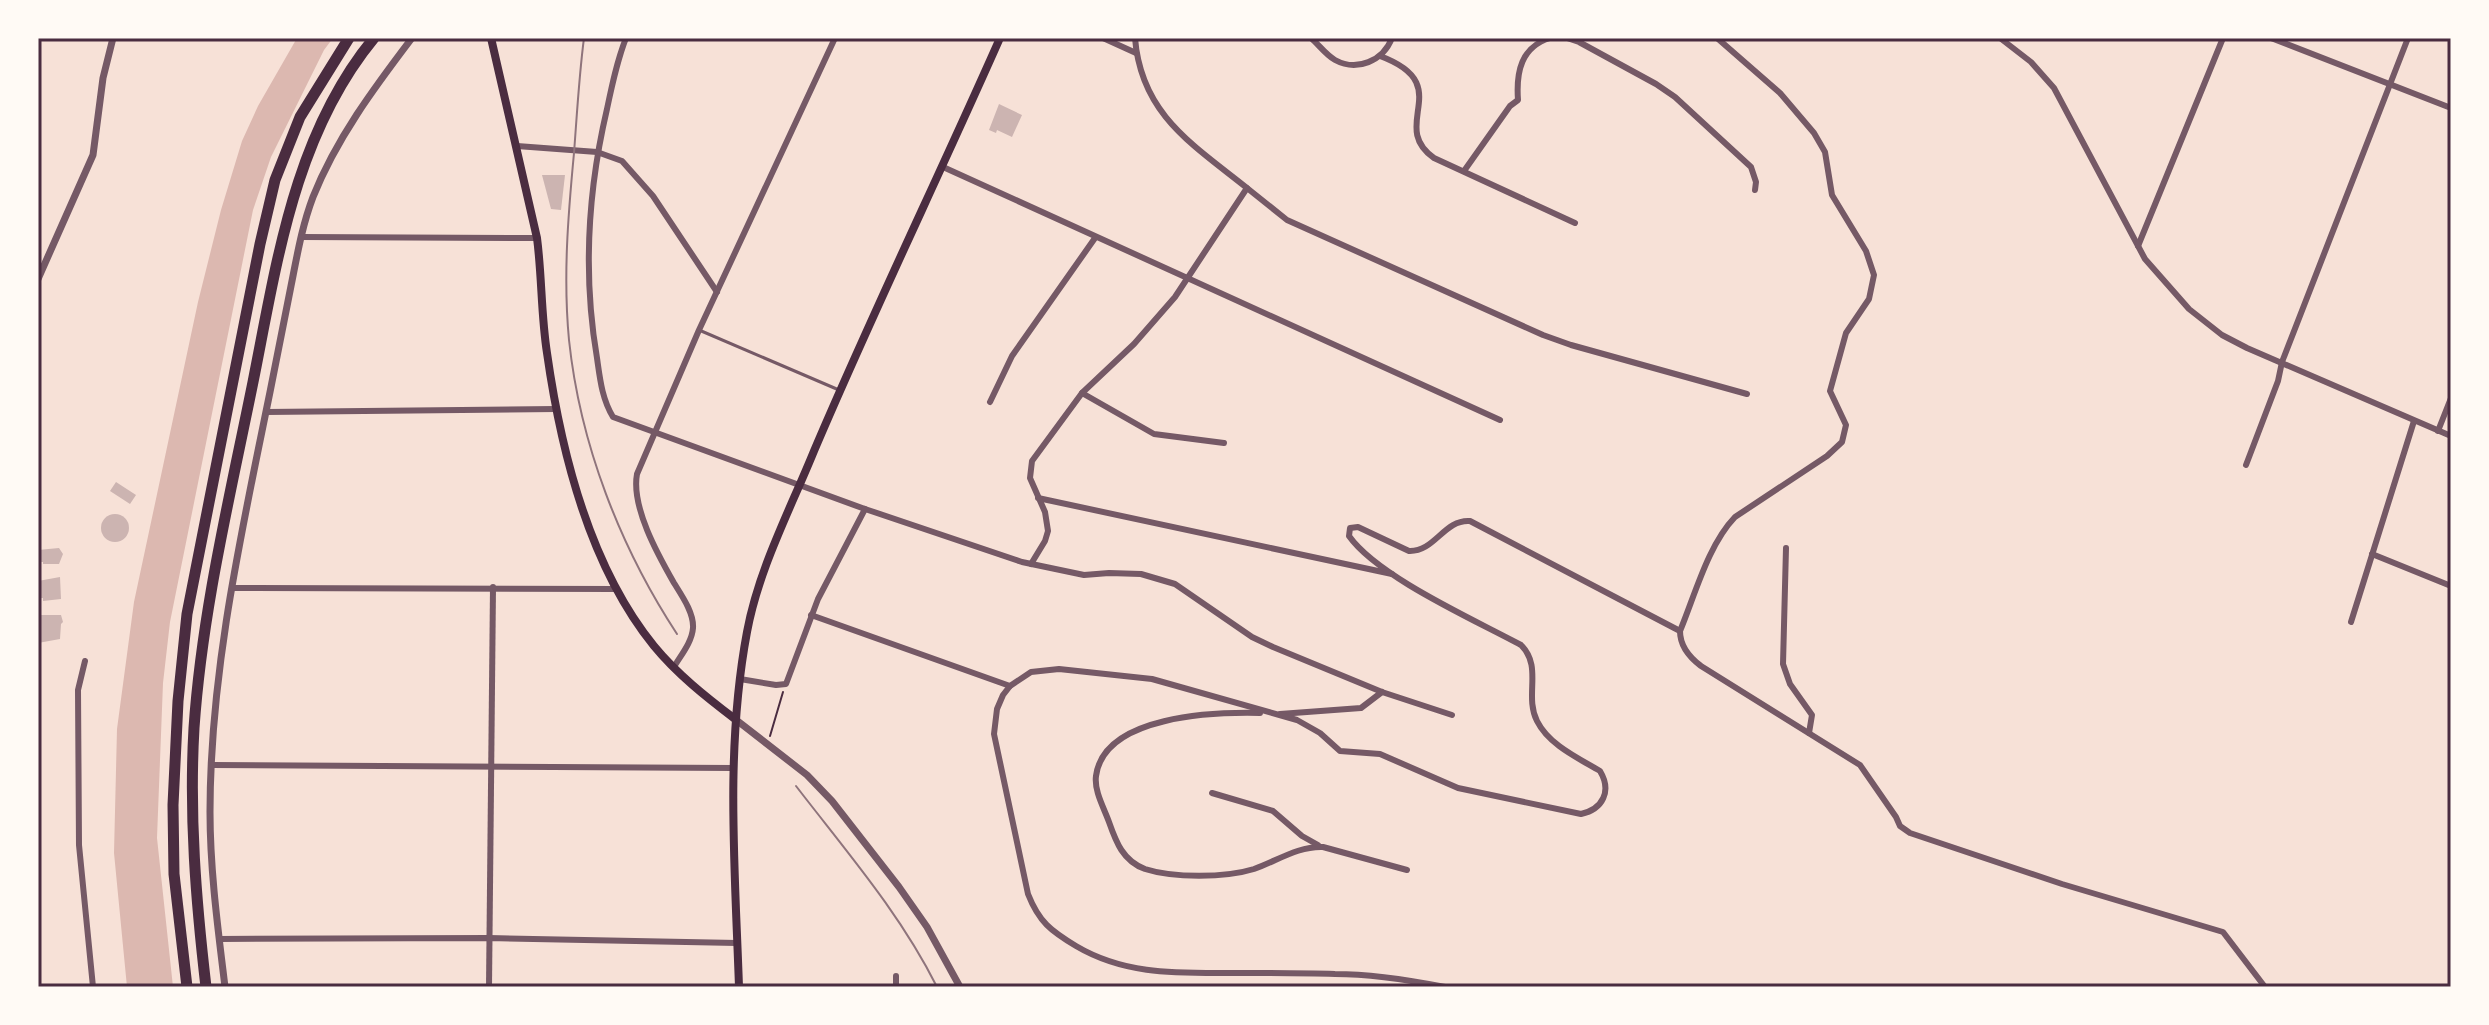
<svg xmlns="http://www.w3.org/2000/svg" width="2489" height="1025" font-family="'Work Sans',sans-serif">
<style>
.water{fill:#dcb8b0}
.building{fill:#ccb4b1}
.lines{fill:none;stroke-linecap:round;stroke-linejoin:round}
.path{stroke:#4a2c40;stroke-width:2}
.service{stroke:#755966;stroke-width:3}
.minor{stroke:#755966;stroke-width:6}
.tertiary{stroke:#755966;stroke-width:7}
.secondary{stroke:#4a2c40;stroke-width:8}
.motorway{stroke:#4a2c40;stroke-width:11}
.tram{stroke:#8f747c;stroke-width:2}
.neatline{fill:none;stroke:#4a2c40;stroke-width:3}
</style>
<rect width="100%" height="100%" fill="#f7e1d7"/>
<path class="water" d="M297,38H333L324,50L271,157L253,210L170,622L163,683L157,838L173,987H127L114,853L117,729L134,602L198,302L221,210L242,141L258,106Z"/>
<g class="building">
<path d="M999,104L1022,115L1012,137L997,130L996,133L989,130Z"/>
<path d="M542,175H565L561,210L551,209Z"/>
<path d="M116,482L136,495L130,504L110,491Z"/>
<circle cx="115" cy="528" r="14"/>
<path d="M59,548L63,554L59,564H43V562H38V550Z"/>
<path d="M60,577L61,599L43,601V598H38V581Z"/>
<path d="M41,615H61L63,622L61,624L60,639L38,643V618H41Z"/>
</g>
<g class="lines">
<path class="path" d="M770,736L783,692"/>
<path class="service" d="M699,330L839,390"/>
<g class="minor">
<path d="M626,38C617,61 612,85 607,109C588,190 583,276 597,358C600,379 602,399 613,417L865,509L1022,562L1084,575L1109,573L1141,574L1175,584L1252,637L1273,647L1382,692L1452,715"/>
<path d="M1103,38L1136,53"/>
<path d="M1311,38C1319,45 1326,55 1335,60C1357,72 1383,61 1392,38"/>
<path d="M1567,38L1579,42L1656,84L1675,97L1751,167L1756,182L1755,190"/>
<path d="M1717,38L1780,93L1814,133L1825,152L1832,195L1866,251L1874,275L1869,299L1846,333L1830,391L1846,425L1842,442L1827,456L1735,517C1708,545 1695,595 1680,631C1680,646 1689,657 1701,666L1860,765L1896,817L1900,826L1910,833L2062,884L2223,932L2265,987"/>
<path d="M2000,38L2031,62L2054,88L2145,259L2189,309L2222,335L2247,348L2451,436"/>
<path d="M2271,38L2451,108"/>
<path d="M1380,56C1458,85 1387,125 1434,158L1575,223"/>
<path d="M517,146L597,152L622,161L653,196L717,292"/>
<path d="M943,167L1500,420"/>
<path d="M1464,171L1510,106L1518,100C1516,72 1521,47 1550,38"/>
<path d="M1247,188L1287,220L1543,335L1571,345L1747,394"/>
<path d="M301,237L537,238"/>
<path d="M2138,246L2223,38"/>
<path d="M1082,393L1154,434L1224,443"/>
<path d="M990,402L1012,356L1095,238"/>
<path d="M266,412L556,409"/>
<path d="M2438,431L2451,398"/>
<path d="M2246,465L2278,381L2282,362L2408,38"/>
<path d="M1038,498L1392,574"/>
<path d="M1786,548L1783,664L1790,684L1812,715L1809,733"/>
<path d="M2372,554L2451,586"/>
<path d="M1031,564L1045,541L1048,531L1045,512L1030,478L1032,461L1082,393L1134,344L1175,297L1247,188C1192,144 1141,114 1135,38"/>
<path d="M232,588L616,589"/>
<path d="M811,615L1010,686"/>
<path d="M2351,622L2414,421"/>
<path d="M85,661L78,690L79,845L93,987"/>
<path d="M674,667C681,655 692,642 693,628C694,613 682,596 674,583C658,555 631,507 637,474L699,330L835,38"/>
<path d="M740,679L776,685L786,684L818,599L865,509"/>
<path d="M1260,713C1215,712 1104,715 1096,776C1094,791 1104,808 1109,822C1116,842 1123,861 1145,869C1173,878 1225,878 1254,869C1277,861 1298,846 1323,847L1407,870"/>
<path d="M1280,714L1361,708L1382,692"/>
<path d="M212,765L733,768"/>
<path d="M1212,793L1273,811L1302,836L1318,845"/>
<path d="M219,939L489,938L737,943"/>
<path d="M896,976V987"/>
<path d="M489,987L493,587"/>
<path d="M1445,987C1409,980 1372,974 1335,974C1301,973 1266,973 1231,973C1176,973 1125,975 1076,946C1051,931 1039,922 1028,894L994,734L997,709L1003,695L1010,686L1031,672L1059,669L1152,679L1297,720L1320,733L1340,751L1380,754L1458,788L1581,814C1603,809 1612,791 1600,771C1578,758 1549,745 1537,721C1524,695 1543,667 1521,645C1475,620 1378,577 1349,536L1350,528L1358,527L1409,551C1435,552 1444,519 1470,521L1680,631"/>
</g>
<g class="tertiary">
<path d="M38,279L93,155L103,78L113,38"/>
<path d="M735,719L807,775L832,801L899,887L927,927L960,987"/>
<path d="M225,987C218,929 210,870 210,812C210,671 242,530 270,392C277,357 284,321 291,286C297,256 302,226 313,197C336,139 374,88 412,38"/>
</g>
<g class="secondary">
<path d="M491,38L537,238C542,276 541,315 547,353C561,452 589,566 654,646C677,674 706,697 735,719"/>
<path d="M739,987C735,868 725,749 747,632C759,568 790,510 814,451C873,312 939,176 1000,38"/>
</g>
<g class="motorway">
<path d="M187,987L174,874L173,805L178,701L187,614L260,244L275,180L300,117L349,38"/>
<path d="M206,987C196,901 189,815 194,728C202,611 230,496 253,382C277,262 294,135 374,38"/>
</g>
<g class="tram">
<path d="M584,38C579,76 577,114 574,153C568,216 563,277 569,340C580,444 620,547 677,634"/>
<path d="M796,786C846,851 900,913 937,987"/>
</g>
</g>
<rect width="2489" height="1025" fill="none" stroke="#fffaf5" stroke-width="80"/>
<rect x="40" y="40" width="2409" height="945" class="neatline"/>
</svg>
